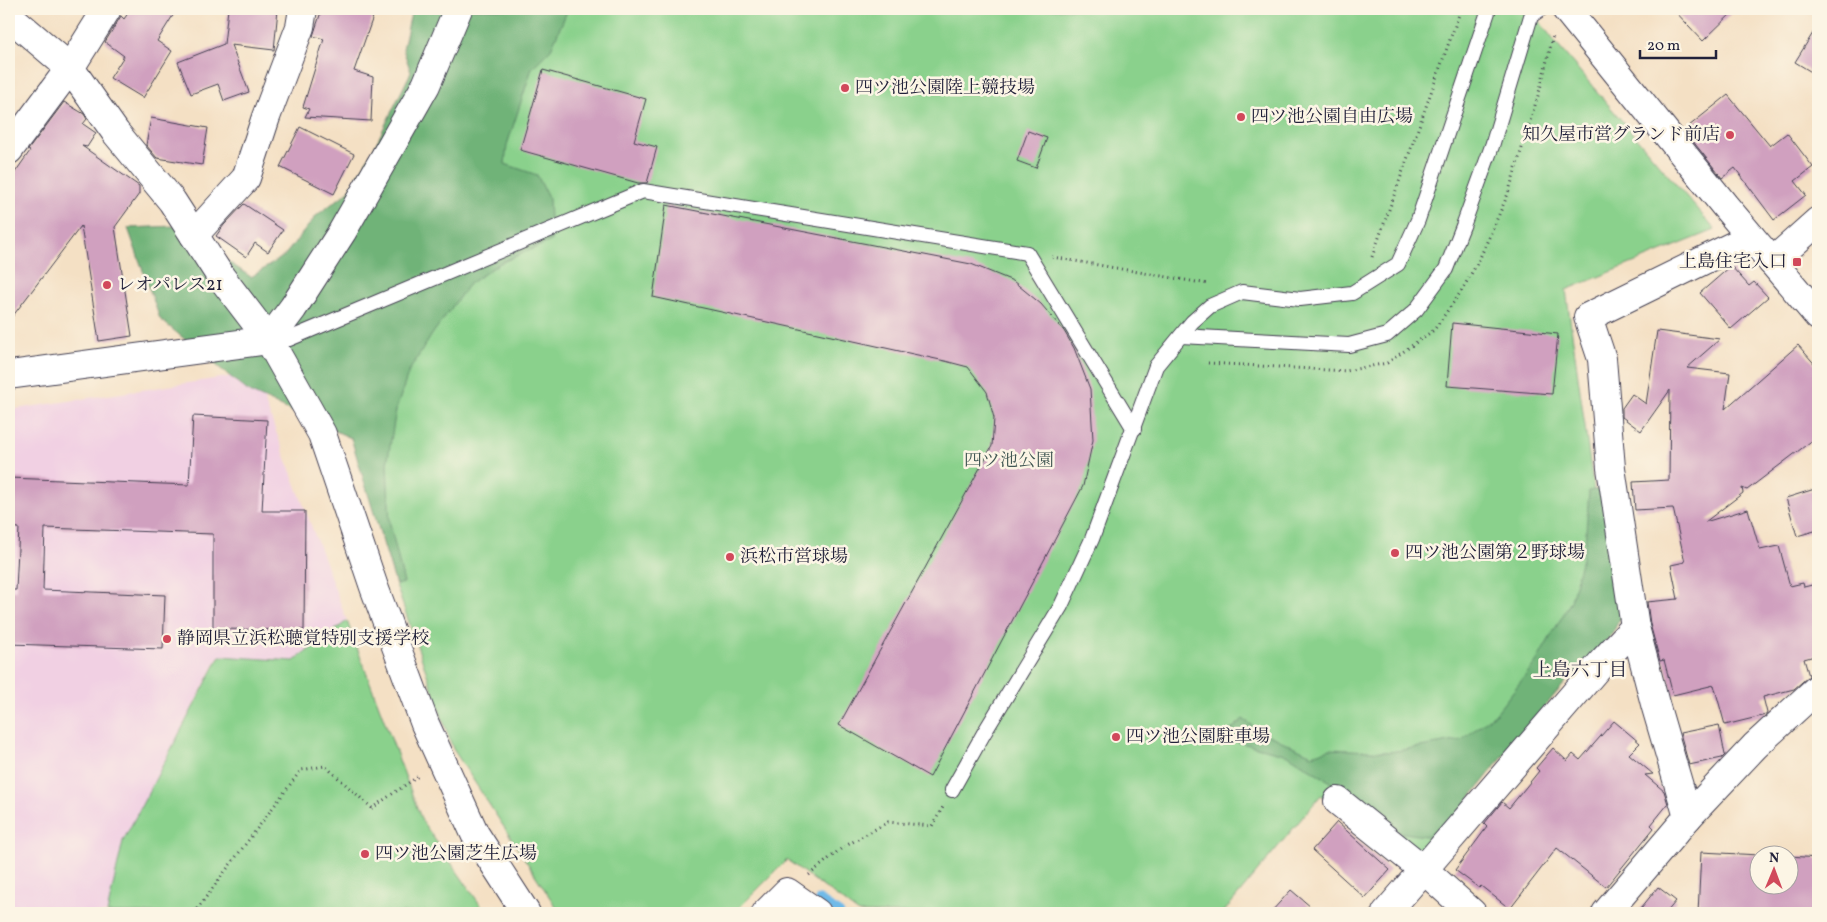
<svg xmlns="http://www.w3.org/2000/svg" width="1827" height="922" font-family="Vollkorn,'Noto Serif JP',serif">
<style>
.built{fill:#f1d0e3}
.green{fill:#8ad18c;stroke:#567a64}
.forest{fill:#6fb378;stroke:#486a5a}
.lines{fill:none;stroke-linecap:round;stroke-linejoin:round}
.stream{stroke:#6fbae8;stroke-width:8}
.building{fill:#d0a0bf}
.lane-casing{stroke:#423e50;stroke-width:16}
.street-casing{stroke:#423e50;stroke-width:30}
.secondary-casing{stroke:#423e50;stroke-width:30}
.path{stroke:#423e50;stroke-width:3;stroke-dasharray:1 4;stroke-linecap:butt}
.lane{stroke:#fff;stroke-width:14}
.street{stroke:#fff;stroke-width:28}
.secondary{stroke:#fff;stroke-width:28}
.poi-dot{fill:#d1495b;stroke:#fcf5e5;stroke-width:2}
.labels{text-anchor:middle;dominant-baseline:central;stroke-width:5;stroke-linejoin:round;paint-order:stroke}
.poi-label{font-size:18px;fill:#22223b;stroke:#fcf5e5;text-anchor:start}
.park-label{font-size:18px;fill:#415753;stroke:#fcf5e5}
.neighbourhood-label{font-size:19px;fill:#22223b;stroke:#fcf5e5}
</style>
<rect width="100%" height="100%" fill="#fcf5e5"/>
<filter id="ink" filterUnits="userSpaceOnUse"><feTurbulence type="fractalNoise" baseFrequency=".02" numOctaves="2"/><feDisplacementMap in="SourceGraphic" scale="10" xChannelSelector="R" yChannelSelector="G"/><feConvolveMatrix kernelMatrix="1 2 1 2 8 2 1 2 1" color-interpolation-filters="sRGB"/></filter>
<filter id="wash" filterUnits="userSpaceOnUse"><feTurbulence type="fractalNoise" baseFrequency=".0096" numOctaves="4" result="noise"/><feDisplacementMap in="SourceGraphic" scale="20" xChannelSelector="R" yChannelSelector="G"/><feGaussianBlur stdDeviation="1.12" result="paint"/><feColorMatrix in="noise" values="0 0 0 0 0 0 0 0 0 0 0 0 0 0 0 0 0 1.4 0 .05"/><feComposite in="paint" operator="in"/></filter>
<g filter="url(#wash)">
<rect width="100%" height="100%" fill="#f4e0c4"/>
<path class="built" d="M254,373L347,621L294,661L219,656L123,841L107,913H9V410Z"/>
<g class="green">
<path d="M485,9H1530L1559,47L1715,230L1566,290L1609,599L1409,866L1321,795L1223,913H859L787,860L734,913H560L453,749L396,585L346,420Z"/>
<path d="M347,621L422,821L486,913H107L123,841L220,656L294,661Z"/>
</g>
<g class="forest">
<path d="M412,9H568L551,49L532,68L507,145L505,164L537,175L549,199L551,241L500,263L469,284L433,333L409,371L396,410L387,464L390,524L404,583L396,585L351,438L249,392L160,319L128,228L175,226L251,277L284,256L317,215L349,191L375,146L411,72L403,49Z"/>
<path d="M1599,489L1605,512L1624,611L1611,636L1565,683L1510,747L1439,838L1397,832L1337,786L1288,755L1237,742L1231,730L1243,719L1260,731L1312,755L1330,749L1390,752L1462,740L1496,713L1536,662L1571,601L1585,546L1589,491Z"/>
</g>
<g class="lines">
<path class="stream" d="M819,899L840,913"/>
</g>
<g id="blocks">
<g class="building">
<path d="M131,9H177L157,41L172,51L143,98L110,78L124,56L105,42L121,16L124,19Z"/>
<path d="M228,9H278L274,50L231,45L249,92L224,101L218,84L191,94L178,62L224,44Z"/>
<path d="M322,9H360L374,14L354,71L373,77L371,121L305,117L309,109L303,107L324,39L313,36Z"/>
<path d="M1673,9H1736L1703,41Z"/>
<path d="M1818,25V76L1795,62Z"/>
<path d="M543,70L646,99L634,141L657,147L647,183H638L520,150Z"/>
<path d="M1728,95L1770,146L1787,133L1813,167L1795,181L1806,195L1774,220L1735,168L1722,178L1684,130Z"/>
<path d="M64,102L84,114L87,119L83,124L96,133L87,147L82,146L139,186V194L115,227L132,336L99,341L81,226L9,321V181L30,151L28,150Z"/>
<path d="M151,118L208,128L202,165L157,158L146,145Z"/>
<path d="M300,127L354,154L334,194L280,167Z"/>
<path d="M1028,131L1047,138L1036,168L1017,161Z"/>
<path d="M244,204L283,230L268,252L255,243L246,257L216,236L224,225Z"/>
<path d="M666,205L971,264L1013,281L1041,304L1064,331L1074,348L1090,389L1093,440L1083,486L930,777L839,725L992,446L994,418L987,392L968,367L945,361L653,297Z"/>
<path d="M1731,266L1749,286L1754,282L1768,297L1731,329L1700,293Z"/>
<path d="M1452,323L1558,334L1552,394L1447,386Z"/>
<path d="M1657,331L1720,339L1687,368L1730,373L1725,409L1798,345L1818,368V436L1747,490L1742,488L1743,493L1705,522L1748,509L1760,550L1779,546L1790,586L1803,583L1804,587L1816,584L1818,595V655L1804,659L1809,676L1794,689L1763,697L1767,713L1766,715L1725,725L1714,685L1673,695L1664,660L1660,661L1650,624L1647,602L1678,599L1671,565L1685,562L1673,508L1635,510L1633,482L1669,480L1670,390L1641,431L1622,417V408L1632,394L1646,404Z"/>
<path d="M193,416L267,420L262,511H305L304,630L213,629V534L45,528L43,590L165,595L163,649L9,644V590H16L19,528L9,527V478L189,485Z"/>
<path d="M1818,488V530L1797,536L1786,498Z"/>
<path d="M1614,721L1640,743L1629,754L1653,774L1645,775L1664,791L1668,804L1651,825L1654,828L1606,887L1557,848L1510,909L1481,886L1479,888L1455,870L1487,827L1484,824L1502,802L1509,808L1539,771L1536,768L1553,748L1567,761L1573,754L1580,760Z"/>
<path d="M1719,725L1725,755L1722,758L1689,765L1680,733Z"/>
<path d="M1337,822L1390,870L1365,898L1312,850Z"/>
<path d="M1701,852L1760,855V884H1790V856L1818,858V913H1698Z"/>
<path d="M1658,887L1676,901L1666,913H1637Z"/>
<path d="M1291,890L1318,913H1270Z"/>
</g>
</g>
</g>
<g filter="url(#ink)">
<use href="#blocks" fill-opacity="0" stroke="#423e50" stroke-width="1"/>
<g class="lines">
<g class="lane-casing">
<g id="lane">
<path d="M1181,336L1349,345L1387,335L1416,310L1446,269L1463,226L1492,146L1531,16L1541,9"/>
<path d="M289,339L643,191L1027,253L1134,429"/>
<path d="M952,790L984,733L1061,606L1092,539L1156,366L1192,322L1210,306L1242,292L1300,299L1352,293L1398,264L1418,220L1489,9"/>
</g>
</g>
<g class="street-casing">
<g id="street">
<path d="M9,16L70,68L116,133L172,201L221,277L269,340"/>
<path d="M9,150L70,68L107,9"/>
<path d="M194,235L246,178L266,117L300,27L303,9"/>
<path d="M1772,262L1818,221"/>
<path d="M1635,627L1611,468L1602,359L1588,317L1751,237"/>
<path d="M1338,801L1424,870L1472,913"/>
<path d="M766,913L787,892L817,913"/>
<path d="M1386,913L1604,660L1635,627L1655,704L1688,817"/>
<path d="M1606,913L1688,817L1755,746L1818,688"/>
</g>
</g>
<g class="secondary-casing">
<g id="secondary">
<path d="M1566,9L1725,206L1818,316"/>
<path d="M269,340L322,434L374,587L425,724L475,834L526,913"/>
<path d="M9,375L269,340L293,308L342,232L426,85L458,9"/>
</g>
</g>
<g class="path">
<path d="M1052,257L1208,284"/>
<path d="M1372,257L1461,9"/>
<path d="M1208,363L1346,371L1387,363L1434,330L1462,290L1479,260L1508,194L1540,89L1553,36"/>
<path d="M809,875L842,848L888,822L932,826L943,807"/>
<path d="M194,913L301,770L325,766L372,808L420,775"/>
</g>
<use href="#lane" class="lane"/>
<use href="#street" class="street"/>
<use href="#secondary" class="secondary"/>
</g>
</g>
<g class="poi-dot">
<circle cx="845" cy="88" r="5"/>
<circle cx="1241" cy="117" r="5"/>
<circle cx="1730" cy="135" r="5"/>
<rect x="1792" y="257" width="10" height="10" rx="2.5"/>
<circle cx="107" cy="285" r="5"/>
<circle cx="1395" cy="553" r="5"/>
<circle cx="730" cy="557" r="5"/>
<circle cx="167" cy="639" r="5"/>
<circle cx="1116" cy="737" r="5"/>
<circle cx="365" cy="854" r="5"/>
</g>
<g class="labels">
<g class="poi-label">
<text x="855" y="88">四ツ池公園陸上競技場</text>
<text x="1251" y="117">四ツ池公園自由広場</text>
<text x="1720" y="135" text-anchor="end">知久屋市営グランド前店</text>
<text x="1787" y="262" text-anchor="end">上島住宅入口</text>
<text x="117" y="285">レオパレス21</text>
<text x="1405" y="553">四ツ池公園第２野球場</text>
<text x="740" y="557">浜松市営球場</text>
<text x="177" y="639">静岡県立浜松聴覚特別支援学校</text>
<text x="1126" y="737">四ツ池公園駐車場</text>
<text x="375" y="854">四ツ池公園芝生広場</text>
</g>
<g class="park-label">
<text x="1009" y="461">四ツ池公園</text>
</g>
<g class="neighbourhood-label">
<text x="1580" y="671">上島六丁目</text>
</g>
</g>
<rect width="1827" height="922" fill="none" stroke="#fcf5e5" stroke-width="30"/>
<g transform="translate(1774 870) rotate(1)"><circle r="24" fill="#fcf5e5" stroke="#a5a1a1"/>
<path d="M0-4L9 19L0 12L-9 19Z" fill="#d1495b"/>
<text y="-8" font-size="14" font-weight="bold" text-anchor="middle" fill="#22223b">N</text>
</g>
<path d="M1640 50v8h76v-8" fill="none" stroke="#22223b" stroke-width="2.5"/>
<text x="1647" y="50" font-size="15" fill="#22223b" stroke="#fcf5e5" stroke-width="4" paint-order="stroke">20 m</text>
</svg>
